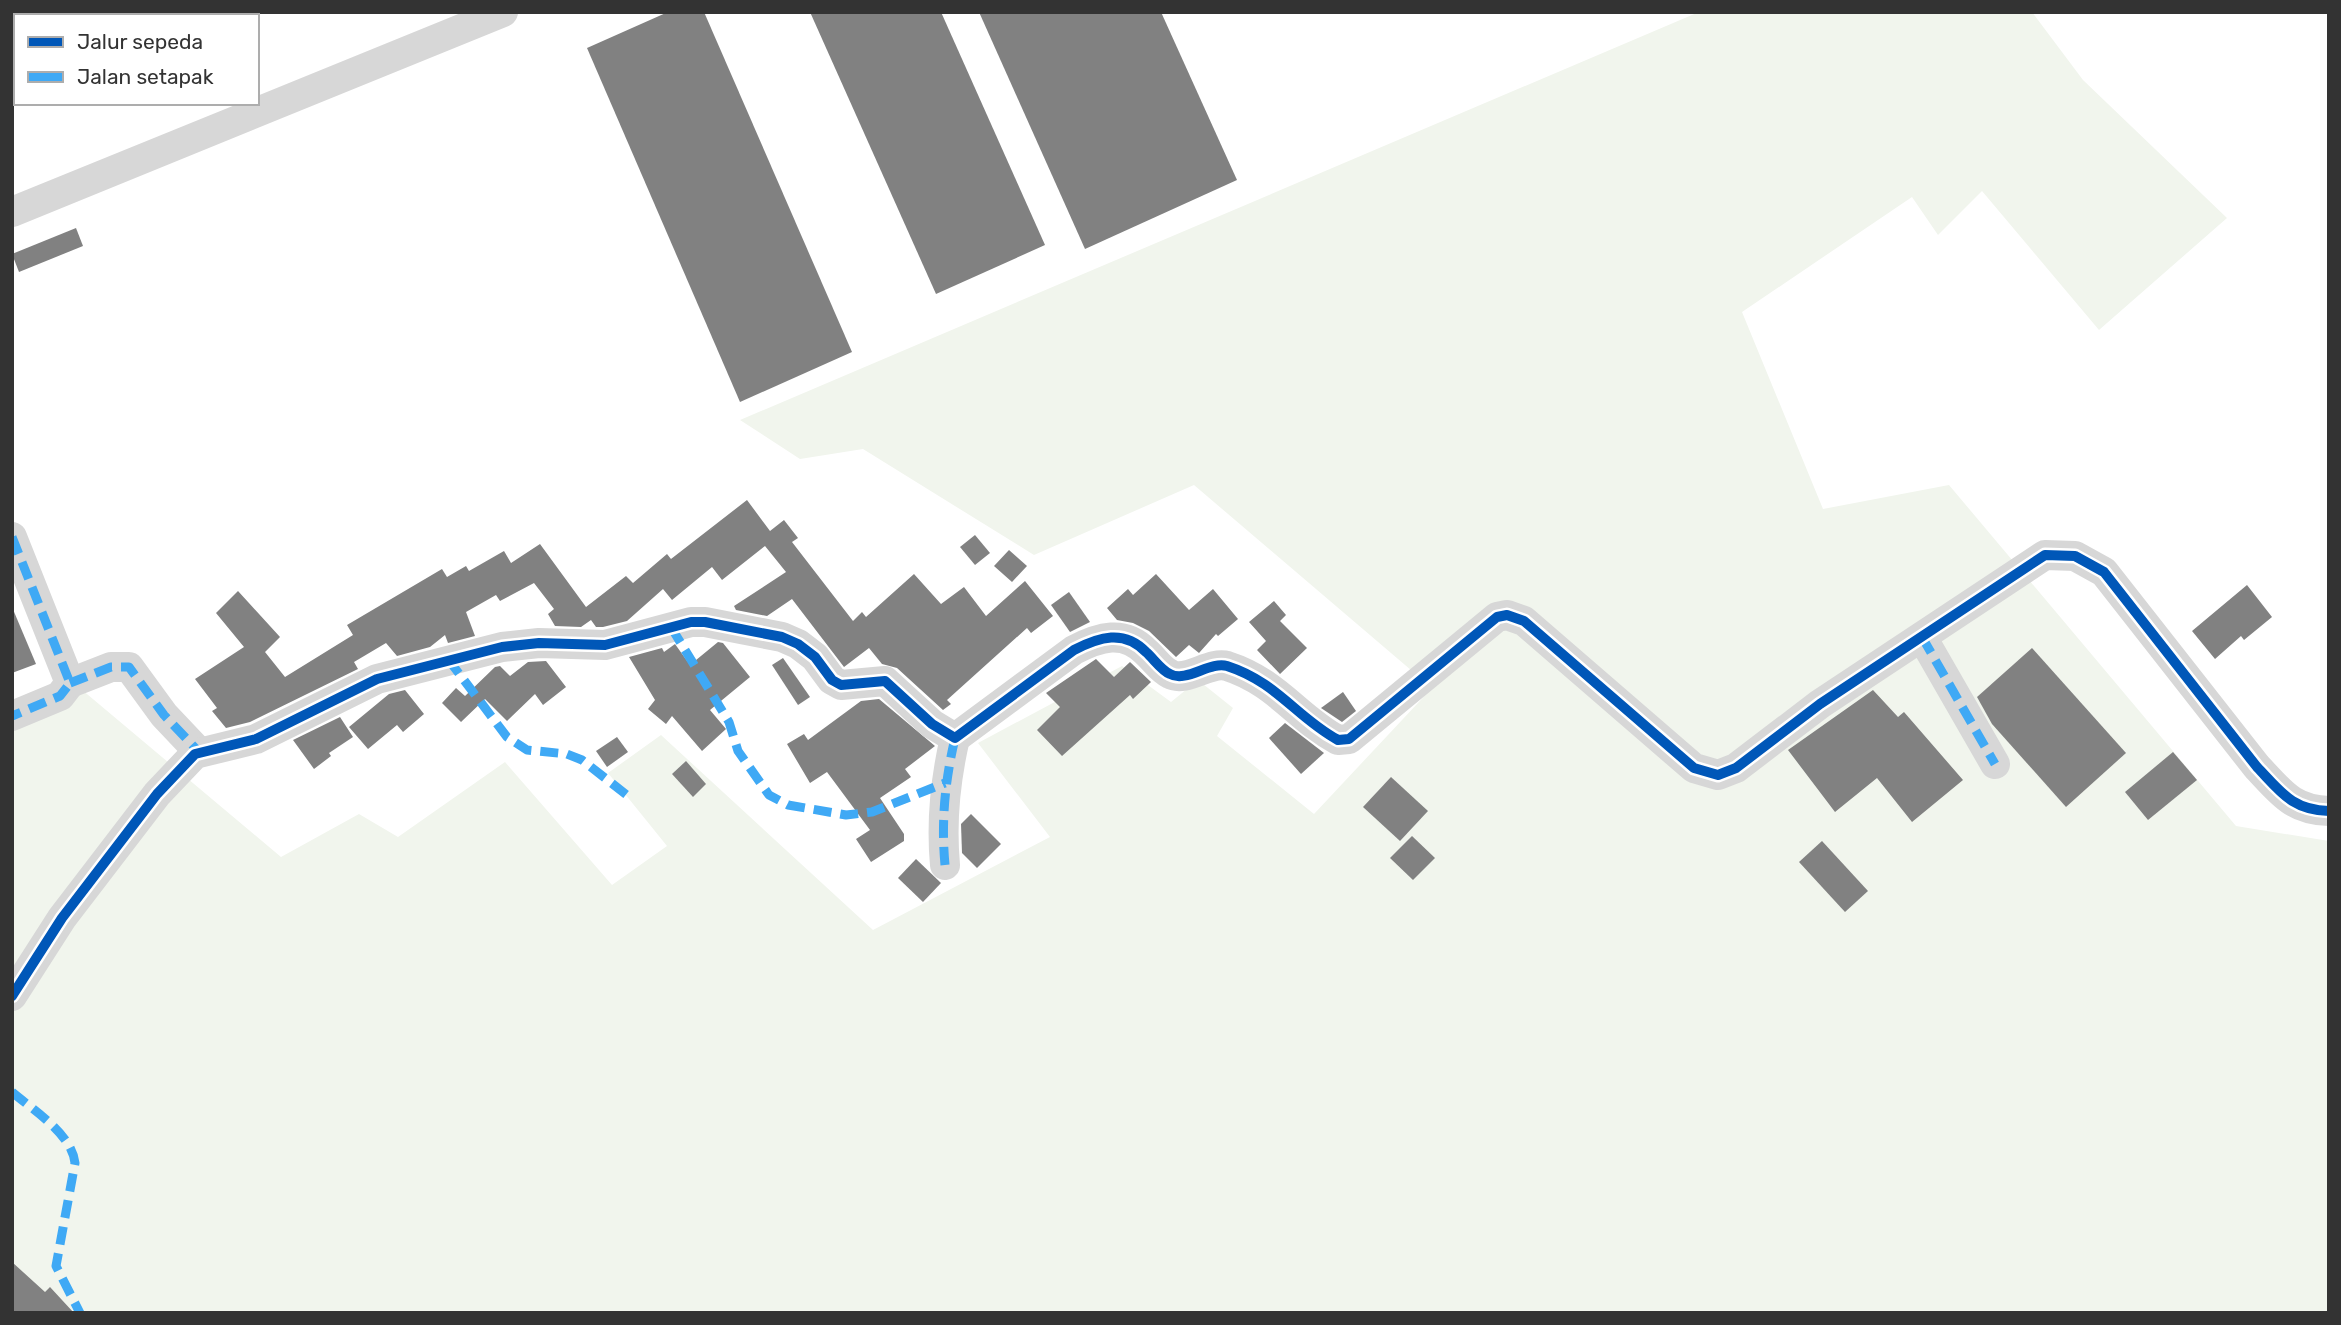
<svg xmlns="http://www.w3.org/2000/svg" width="2341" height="1325" font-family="Rubik,sans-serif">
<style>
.green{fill:#f1f5ed}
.building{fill:#818181}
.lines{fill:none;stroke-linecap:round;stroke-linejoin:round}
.minor{stroke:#d7d7d7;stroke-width:30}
.quiet{stroke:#3fa9f5;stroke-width:9;stroke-dasharray:18 9;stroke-linecap:butt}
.cycleway-casing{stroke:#fff;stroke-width:15}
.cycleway{stroke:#0057b8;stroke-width:10}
</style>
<rect width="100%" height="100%" fill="#fff"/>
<path class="green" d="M1699,12H2032L2083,80L2227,218L2099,330L1982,191L1938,235L1912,197L1742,312L1823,509L1949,485L2236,826L2329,841V1313H12V716L81,689L281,857L359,814L398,837L505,762L612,885L667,846L608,773L661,735L873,930L1050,837L978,743L1122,666L1171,702L1198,680L1233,708L1217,736L1314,814L1432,688L1194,485L1034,555L863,449L800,459L740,420Z"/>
<g class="building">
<path d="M668,12H704L852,352L740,402L587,48Z"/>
<path d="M810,12H941L1045,245L936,294Z"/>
<path d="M979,12H1161L1237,180L1085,249Z"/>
<path d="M76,228L83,246L19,272L12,254Z"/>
<path d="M747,500L770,531L784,520L798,538L792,542L853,621L862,612L866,617L914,574L941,604L964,587L986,616L1025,581L1053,616L1031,633L1027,628L947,700L951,704L943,710L897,668L882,664L869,648L844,667L792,599L767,616L736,610L734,606L786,572L765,546L722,580L712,567L672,600L663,589L627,621L603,627H596L591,620L581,627L555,626L548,614L554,609L534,583L500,601L496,595L466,612L475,636L448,643L445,635L430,647L397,656L386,643L354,662L358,669L250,722L226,728L212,711L217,708L195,679L244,647L216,613L238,591L280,637L265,652L285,677L353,635L347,625L442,569L447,577L466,566L469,571L504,551L511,563L540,544L586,607L626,576L633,583L667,554L671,559Z"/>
<path d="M975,535L990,553L975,565L960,547Z"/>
<path d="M1009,550L1027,566L1012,582L994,566Z"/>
<path d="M1156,574L1189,610L1213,589L1238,619L1218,636L1216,634L1199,653L1189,645L1176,657L1149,631L1133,623L1117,620L1107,608L1128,589L1133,595Z"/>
<path d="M2247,585L2272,617L2244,640L2241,636L2215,659L2192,631Z"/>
<path d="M1069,592L1090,622L1070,632L1051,605Z"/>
<path d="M1274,601L1286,615L1280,621L1307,648L1280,674L1257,650L1266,641L1249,622Z"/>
<path d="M12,607L36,664L12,673Z"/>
<path d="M718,642L723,643L750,677L710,710L726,729L702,751L672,716L666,724L648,709L655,700L629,657L662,648L664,652L675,644L690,665Z"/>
<path d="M2032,648L2126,753L2066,807L1992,724L1977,697Z"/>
<path d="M783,658L810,697L798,705L772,665Z"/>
<path d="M1096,659L1114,677L1130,662L1151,682L1133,699L1130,695L1062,756L1037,730L1060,707L1046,693Z"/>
<path d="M546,661L566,687L543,705L535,694L507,721L485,699L461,722L442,703L456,688L465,696L495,667L500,666L510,676L528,662Z"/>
<path d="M405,690L424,714L403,732L397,725L368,749L349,727L389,694Z"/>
<path d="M1873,690L1898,717L1904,712L1963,780L1912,822L1877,778L1835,812L1788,750Z"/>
<path d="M1343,692L1356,711L1342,722L1321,708Z"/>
<path d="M879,699L935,746L905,769L911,777L880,798L904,834V841L871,862L856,839L870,830L827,772L810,783L787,744L804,734L808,740L861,701Z"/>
<path d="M340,717L353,737L329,753L331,756L314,769L293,740Z"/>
<path d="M1285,723L1324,753L1301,774L1269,738Z"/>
<path d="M617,737L628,752L607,767L596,751Z"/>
<path d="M2173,752L2197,780L2148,820L2125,792Z"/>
<path d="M686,761L706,784L693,797L672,774Z"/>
<path d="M1391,777L1428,811L1400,841L1363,807Z"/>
<path d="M971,814L1001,844L977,868L962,853L961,824Z"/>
<path d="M1412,836L1435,858L1413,880L1390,858Z"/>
<path d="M1822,841L1868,891L1845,912L1799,862Z"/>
<path d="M916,859L941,883L923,902L898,878Z"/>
<path d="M12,1262L45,1292L50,1287L74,1313H12Z"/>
</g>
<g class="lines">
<g class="minor">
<path d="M12,212L503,12"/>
<path d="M12,537L70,683L60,696L12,716"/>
<path d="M1922,637L1995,764"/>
<path d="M70,683L111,667H129L164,715L199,752"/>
<path d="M945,865C941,821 945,781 955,738"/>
<path d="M12,996L62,918L157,794L195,754L256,739L377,679L502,647L539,643L605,645L691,622H705L782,637L798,644L815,657L832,680L841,685L885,681L932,724L955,738L1074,650C1099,637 1124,629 1146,652C1154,659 1161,670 1170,674C1186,683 1210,661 1227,666C1277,682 1297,718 1338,740L1349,739L1497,617L1507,615L1524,621L1694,768L1718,775L1736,768L1820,704L2045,555L2075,556L2104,572L2257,767C2281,792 2292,810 2329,811"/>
</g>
<g class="quiet">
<path d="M12,537L70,683L60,696L12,716"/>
<path d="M671,627L729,722L738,751L769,795L788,805L846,815L872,812L945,783"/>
<path d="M1922,637L1995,764"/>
<path d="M448,659L507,737L527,750L567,754L582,760L628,796"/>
<path d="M70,683L111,667H129L164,715L199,752"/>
<path d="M945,865C941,821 945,781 955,738"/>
<path d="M12,1092C33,1110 72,1134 75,1163L56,1266L80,1313"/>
</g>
<g class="cycleway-casing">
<path id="cycleway" d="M12,996L62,918L157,794L195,754L256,739L377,679L502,647L539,643L605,645L691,622H705L782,637L798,644L815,657L832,680L841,685L885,681L932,724L955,738L1074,650C1099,637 1124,629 1146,652C1154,659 1161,670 1170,674C1186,683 1210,661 1227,666C1277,682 1297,718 1338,740L1349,739L1497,617L1507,615L1524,621L1694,768L1718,775L1736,768L1820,704L2045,555L2075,556L2104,572L2257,767C2281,792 2292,810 2329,811"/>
</g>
<use href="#cycleway" class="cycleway"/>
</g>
<rect width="2341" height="1325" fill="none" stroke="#333333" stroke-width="28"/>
<rect x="14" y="14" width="245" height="91" fill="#ffffff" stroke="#adadad" stroke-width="2"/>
<rect x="28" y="37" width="35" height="10" fill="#0057b8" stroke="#adadad" stroke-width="2"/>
<text x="77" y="49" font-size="21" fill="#333333">Jalur sepeda</text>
<rect x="28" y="72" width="35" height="10" fill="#3fa9f5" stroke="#adadad" stroke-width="2"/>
<text x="77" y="84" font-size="21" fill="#333333">Jalan setapak</text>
</svg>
